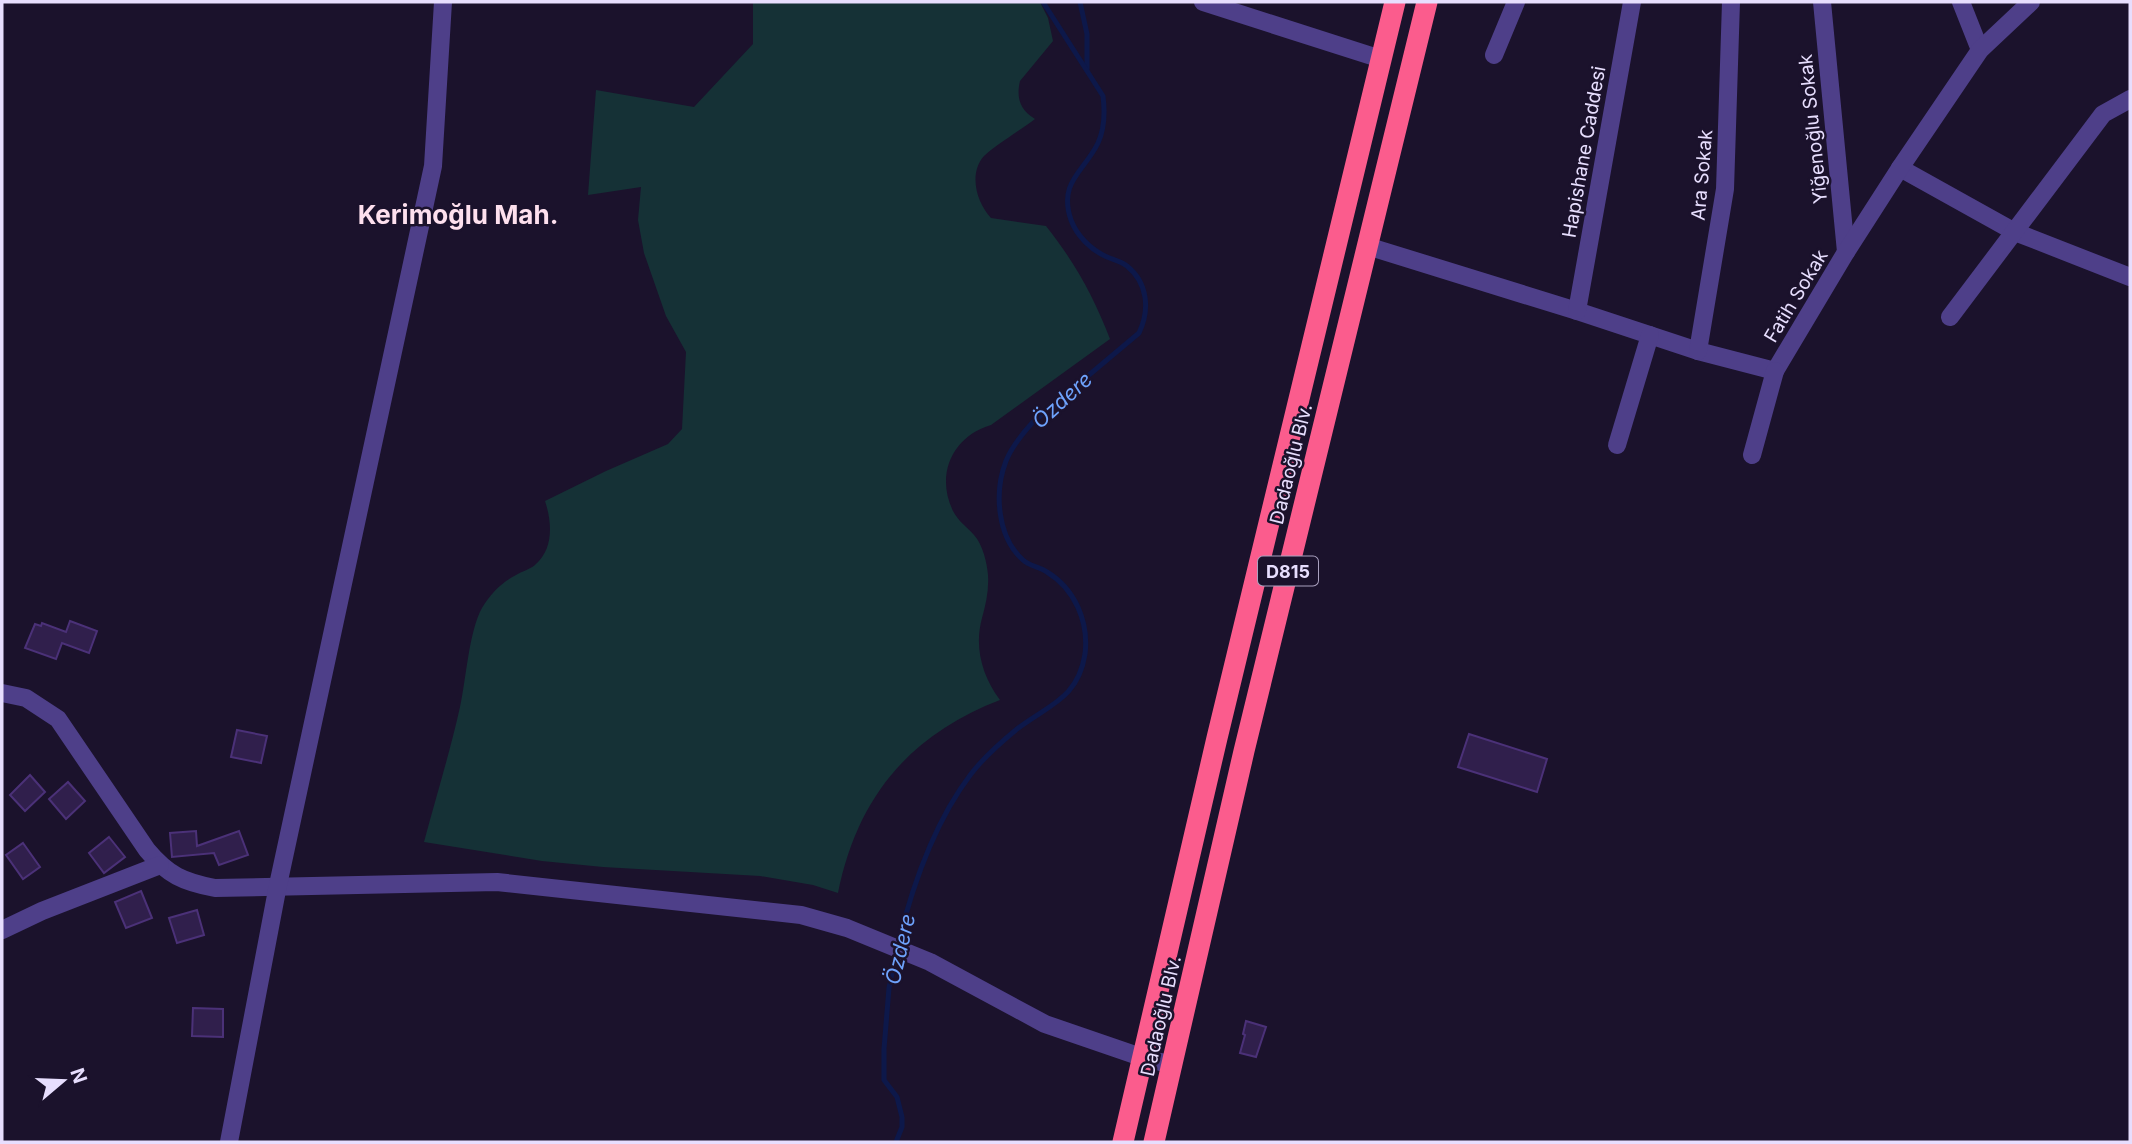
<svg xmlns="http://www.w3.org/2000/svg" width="2132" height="1144" font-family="Inter,sans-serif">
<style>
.green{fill:#153136}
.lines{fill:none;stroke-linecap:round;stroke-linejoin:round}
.stream{stroke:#0d184a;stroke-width:5}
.building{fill:#301f4c;stroke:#4b3178;stroke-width:2}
.minor{stroke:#4e3f89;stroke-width:18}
.highway{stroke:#fb5c8d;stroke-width:21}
.labels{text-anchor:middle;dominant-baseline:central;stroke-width:5;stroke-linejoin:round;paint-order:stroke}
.shield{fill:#1b122c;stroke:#aaa1bf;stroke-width:2}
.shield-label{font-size:18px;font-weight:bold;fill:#e7defe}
.street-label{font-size:19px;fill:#e7defe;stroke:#1b122c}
.water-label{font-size:21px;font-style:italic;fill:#6ea2fc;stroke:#1b122c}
.district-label{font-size:26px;font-weight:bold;fill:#fee0ee;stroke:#1b122c}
</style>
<rect width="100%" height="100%" fill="#1b122c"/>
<path class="green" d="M753,2H1040L1048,18L1053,41L1020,81C1016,98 1020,110 1035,119C1022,129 994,146 984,156C968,174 977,203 991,218L1046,226C1074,261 1094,297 1110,339L991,425C953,436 935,474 953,511C958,521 967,527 974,535C983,545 987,563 988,575C989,590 986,604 982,618C974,647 982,676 1000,700C909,735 857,798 838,893L813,885L760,876L603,867L542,861L424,842C436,797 450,752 460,707C466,680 469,631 482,608C490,594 502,582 516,575C522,571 529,570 535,565C554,549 552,522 545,501L606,471L668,444L682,429L686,352L666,316L644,253L638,220L641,187L588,195L596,90L694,107L753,44Z"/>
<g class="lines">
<g class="stream">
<path d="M1080,2L1087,34V70"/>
<path d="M898,944C912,887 935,821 971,774C984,757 1000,743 1017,729C1048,705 1078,699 1085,654C1089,622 1075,589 1047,572C1040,567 1029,566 1023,560C997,537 994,492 1006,461C1012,446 1022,434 1033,422L1139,333C1150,310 1148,283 1127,266C1120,261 1114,260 1107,257C1091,250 1077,236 1071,220C1058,182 1084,172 1098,143C1105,128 1105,112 1103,96L1043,2"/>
<path d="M896,953L889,988L884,1049V1080L897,1097L902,1117V1127L896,1142"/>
</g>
</g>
<g class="building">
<path d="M70,621L97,631L89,653L62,643L56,659L25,648L35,624L41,626L42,623L66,632Z"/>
<path d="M237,730L267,736L261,763L231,757Z"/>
<path d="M1469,734L1547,759L1537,792L1458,767Z"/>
<path d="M30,775L45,792L25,811L10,795Z"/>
<path d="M68,782L85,801L66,819L49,799Z"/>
<path d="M196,831L197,846L239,831L248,855L219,865L214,853L172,857L170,833Z"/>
<path d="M109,837L125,857L104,873L89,853Z"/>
<path d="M23,843L40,867L23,879L6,855Z"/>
<path d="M141,891L152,918L126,928L115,902Z"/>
<path d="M197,910L204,935L177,943L169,918Z"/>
<path d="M193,1008L223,1009V1037L192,1036Z"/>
<path d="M1246,1021L1266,1027L1256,1057L1240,1053L1245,1035L1243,1034Z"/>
</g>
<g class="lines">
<g class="minor">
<path d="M1203,2L1381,59"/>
<path d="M1822,2L1846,252"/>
<path d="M1961,2L1980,50"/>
<path d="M1494,55L1516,2"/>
<path d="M1900,168L2015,232L2130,277"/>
<path d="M1367,246L1577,311L1698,351L1775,371L1846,252L1900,168L1980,50L2031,2"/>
<path d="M1577,311L1632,2"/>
<path d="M1950,317L2103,114L2130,99"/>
<path d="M1698,351L1725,189L1731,2"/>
<path d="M1617,445L1650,335"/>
<path d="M1752,455L1775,371"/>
<path d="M2,693L26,698L58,719L147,850C168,875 183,882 215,888L497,882L801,915L847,928L930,962L1045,1024L1144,1058L1173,1065"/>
<path d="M2,930L42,911L160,865"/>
<path d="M229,1142L278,885L433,166L443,2"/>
</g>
<g class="highway">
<path d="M1123,1142L1217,738L1395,2"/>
<path d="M1154,1142L1244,751L1427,2"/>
</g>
</g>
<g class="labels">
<rect class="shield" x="1258" y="556.5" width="60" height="29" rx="5"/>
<g class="shield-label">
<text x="1288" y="571">D815</text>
</g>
<g class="street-label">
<text transform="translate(1813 129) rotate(-96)">Yiğenoğlu Sokak</text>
<text transform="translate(1584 152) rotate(-80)">Hapishane Caddesi</text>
<text transform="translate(1702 175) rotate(-85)">Ara Sokak</text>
<text transform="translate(1796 296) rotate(-59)">Fatih Sokak</text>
<text transform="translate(1291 464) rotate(-76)">Dadaoğlu Blv.</text>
<text transform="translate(1161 1016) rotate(-77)">Dadaoğlu Blv.</text>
</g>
<g class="water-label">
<text transform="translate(1062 400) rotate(-42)">Özdere</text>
<text transform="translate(900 949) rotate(-77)">Özdere</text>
</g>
<g class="district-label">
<text x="458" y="214">Kerimoğlu Mah.</text>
</g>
</g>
<rect width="2132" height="1144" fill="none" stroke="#e7defe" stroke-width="7"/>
<g transform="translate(63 1081) rotate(71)" stroke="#1b122c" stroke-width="5" paint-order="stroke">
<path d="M0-5L12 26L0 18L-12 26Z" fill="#e7defe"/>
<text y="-10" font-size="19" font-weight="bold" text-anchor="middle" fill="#e7defe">N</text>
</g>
</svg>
